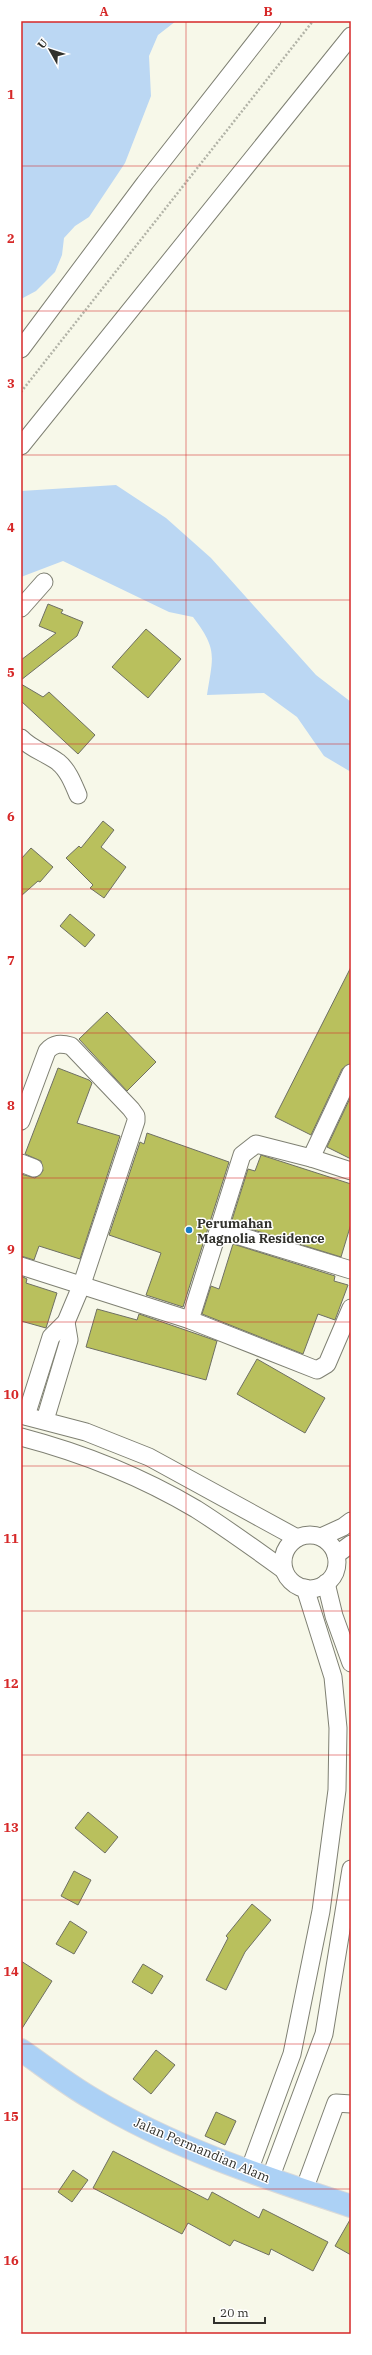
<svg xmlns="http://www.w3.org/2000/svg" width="372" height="2355" font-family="'IBM Plex Serif',serif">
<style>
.water{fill:#bbd7f3}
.building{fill:#b9c05d;stroke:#6f7063}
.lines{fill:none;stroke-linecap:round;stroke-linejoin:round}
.minor-casing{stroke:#7f8073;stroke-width:19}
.major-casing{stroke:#dadad9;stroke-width:24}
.path{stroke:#b2b3a7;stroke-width:2.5;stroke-dasharray:2 2;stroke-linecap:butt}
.minor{stroke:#fff;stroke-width:17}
.major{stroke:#acd1f5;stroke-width:22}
.grid{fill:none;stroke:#d62828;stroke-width:1;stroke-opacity:0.55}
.poi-dot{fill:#197cc7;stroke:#fff;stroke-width:1.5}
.labels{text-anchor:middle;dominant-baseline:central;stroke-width:3;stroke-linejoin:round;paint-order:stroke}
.poi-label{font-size:13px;font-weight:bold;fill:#31312c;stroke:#fff;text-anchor:start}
.street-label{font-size:13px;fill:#31312c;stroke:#fff}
.neatline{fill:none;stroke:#d62828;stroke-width:1.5}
.grid-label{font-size:13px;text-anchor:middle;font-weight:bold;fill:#d62828}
</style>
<rect width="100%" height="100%" fill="#f7f8e9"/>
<g class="water">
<path d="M21,21H176L158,35L149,56L151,96L125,163L89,217L75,226L64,238L62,255L55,272L36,291L21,299Z"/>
<path d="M116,485L166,518L211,558L316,675L351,702V772L324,756L297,717L264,693L207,695C213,656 218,650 193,617L169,612L63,561L21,577V491Z"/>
</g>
<g class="building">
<path d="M48,604L63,610L61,613L83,622L77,636L21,680V660L56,633L39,626Z"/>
<path d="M146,629L181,659L148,698L112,667Z"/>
<path d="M21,684L43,697L49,692L95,735L78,754L21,701Z"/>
<path d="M103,821L114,830L101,847L126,867L104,898L90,888L93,885L66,858L79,846L81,848Z"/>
<path d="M31,848L53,867L40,882L38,881L21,896V859Z"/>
<path d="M70,914L95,935L85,947L60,926Z"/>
<path d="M351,967V1063L342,1069L311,1135L275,1117Z"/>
<path d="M107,1012L156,1062L127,1091L79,1039Z"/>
<path d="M58,1068L89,1080L92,1083L77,1123L120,1136L80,1259L39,1246L34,1260L21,1256V1174L35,1178L43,1171L41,1161L25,1154Z"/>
<path d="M351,1096V1159L327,1147Z"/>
<path d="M147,1133L229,1162L183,1307L146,1295L161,1253L109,1235L140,1142L144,1144Z"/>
<path d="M261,1155L351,1184V1224L341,1257L231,1223L248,1169L255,1171Z"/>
<path d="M233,1244L335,1276L334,1281L348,1285L335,1320L318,1314L303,1354L202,1314L211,1286L219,1289Z"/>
<path d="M21,1276L27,1279L26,1283L57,1293L46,1328L21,1321Z"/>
<path d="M97,1309L137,1320L139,1314L217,1341L206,1380L86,1347Z"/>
<path d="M257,1359L325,1398L305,1433L237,1394Z"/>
<path d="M88,1812L118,1837L105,1853L75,1828Z"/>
<path d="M74,1871L91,1880L78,1905L61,1896Z"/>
<path d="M252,1904L271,1920L245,1952L226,1990L206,1980L228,1938L226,1936Z"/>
<path d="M70,1921L87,1932L74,1954L56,1944Z"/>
<path d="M21,1961L52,1981L21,2030Z"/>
<path d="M143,1964L163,1976L152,1994L132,1982Z"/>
<path d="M156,2050L175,2065L151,2094L133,2079Z"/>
<path d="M216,2112L236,2121L225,2145L205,2136Z"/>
<path d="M113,2151L208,2200L212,2192L259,2218L263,2209L328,2242L313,2271L271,2249L269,2255L234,2240L230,2246L188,2223L182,2234L93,2188Z"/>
<path d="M73,2170L88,2180L72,2202L58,2192Z"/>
<path d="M351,2218V2255L335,2246Z"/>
</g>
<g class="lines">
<g class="minor-casing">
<g id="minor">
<path d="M21,349L145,183L272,21"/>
<path d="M21,446L351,36"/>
<path d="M21,608L44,582"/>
<path d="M21,738C31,749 46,753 58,762C68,770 73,783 78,795"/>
<path d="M21,1121L47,1051C54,1043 61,1043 71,1046L131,1109L136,1116V1121L82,1284L66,1322L51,1337L26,1416"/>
<path d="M311,1158L351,1171"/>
<path d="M21,1163L34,1168"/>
<path d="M220,1230L351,1270"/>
<path d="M21,1266L190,1320L317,1370L327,1364L351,1308"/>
<path d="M190,1320L242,1155L256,1144L311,1158L351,1073"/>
<path d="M21,1415L86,1432L149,1457L297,1538"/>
<path d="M45,1420L69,1340L66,1322"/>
<path d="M21,1437C82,1453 142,1477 196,1509C226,1528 255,1549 284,1570"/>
<circle cx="310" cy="1562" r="27"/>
<path d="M321,1537L343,1527L351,1521"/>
<path d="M336,1555L351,1544"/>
<path d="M326,1583L334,1616L351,1663"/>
<path d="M249,2171L292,2054L321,1911L337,1790L338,1728L333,1677L305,1588"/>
<path d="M270,2179L324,2034L351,1869"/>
<path d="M304,2190L336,2103L351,2104"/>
</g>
</g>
<g class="major-casing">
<path id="major" d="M21,2050C44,2066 67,2084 91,2098C171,2147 263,2177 351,2206"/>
</g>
<path class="path" d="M21,392L313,21"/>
<use href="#minor" class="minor"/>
<use href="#major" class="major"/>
</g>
<path class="grid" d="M186,21V2334M21,166H351M21,311H351M21,455H351M21,600H351M21,744H351M21,889H351M21,1033H351M21,1178H351M21,1322H351M21,1466H351M21,1611H351M21,1755H351M21,1900H351M21,2044H351M21,2189H351"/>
<circle class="poi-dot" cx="189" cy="1230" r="4"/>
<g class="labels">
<g class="poi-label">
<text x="197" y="1223">Perumahan<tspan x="197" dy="15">Magnolia Residence</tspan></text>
</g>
<g class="street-label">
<text transform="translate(202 2150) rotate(23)">Jalan Permandian Alam</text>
</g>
</g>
<rect width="372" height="2355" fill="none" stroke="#ffffff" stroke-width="44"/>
<g transform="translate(50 50) rotate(309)" stroke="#ffffff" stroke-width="3" paint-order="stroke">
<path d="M0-3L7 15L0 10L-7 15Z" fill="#31312c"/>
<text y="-6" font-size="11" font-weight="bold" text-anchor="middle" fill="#31312c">U</text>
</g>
<path d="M214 2317v6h51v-6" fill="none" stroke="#31312c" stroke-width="2"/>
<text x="220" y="2317" font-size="12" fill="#31312c" stroke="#ffffff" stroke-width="3" paint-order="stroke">20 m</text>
<rect x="22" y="22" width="328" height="2311" class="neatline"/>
<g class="grid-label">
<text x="104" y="16">A</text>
<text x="268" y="16">B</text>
<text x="11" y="99">1</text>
<text x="11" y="243">2</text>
<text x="11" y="388">3</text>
<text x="11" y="532">4</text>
<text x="11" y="677">5</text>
<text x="11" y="821">6</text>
<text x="11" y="965">7</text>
<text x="11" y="1110">8</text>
<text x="11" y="1254">9</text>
<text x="11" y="1399">10</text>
<text x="11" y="1543">11</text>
<text x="11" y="1688">12</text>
<text x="11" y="1832">13</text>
<text x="11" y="1976">14</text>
<text x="11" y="2121">15</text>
<text x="11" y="2265">16</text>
</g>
</svg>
